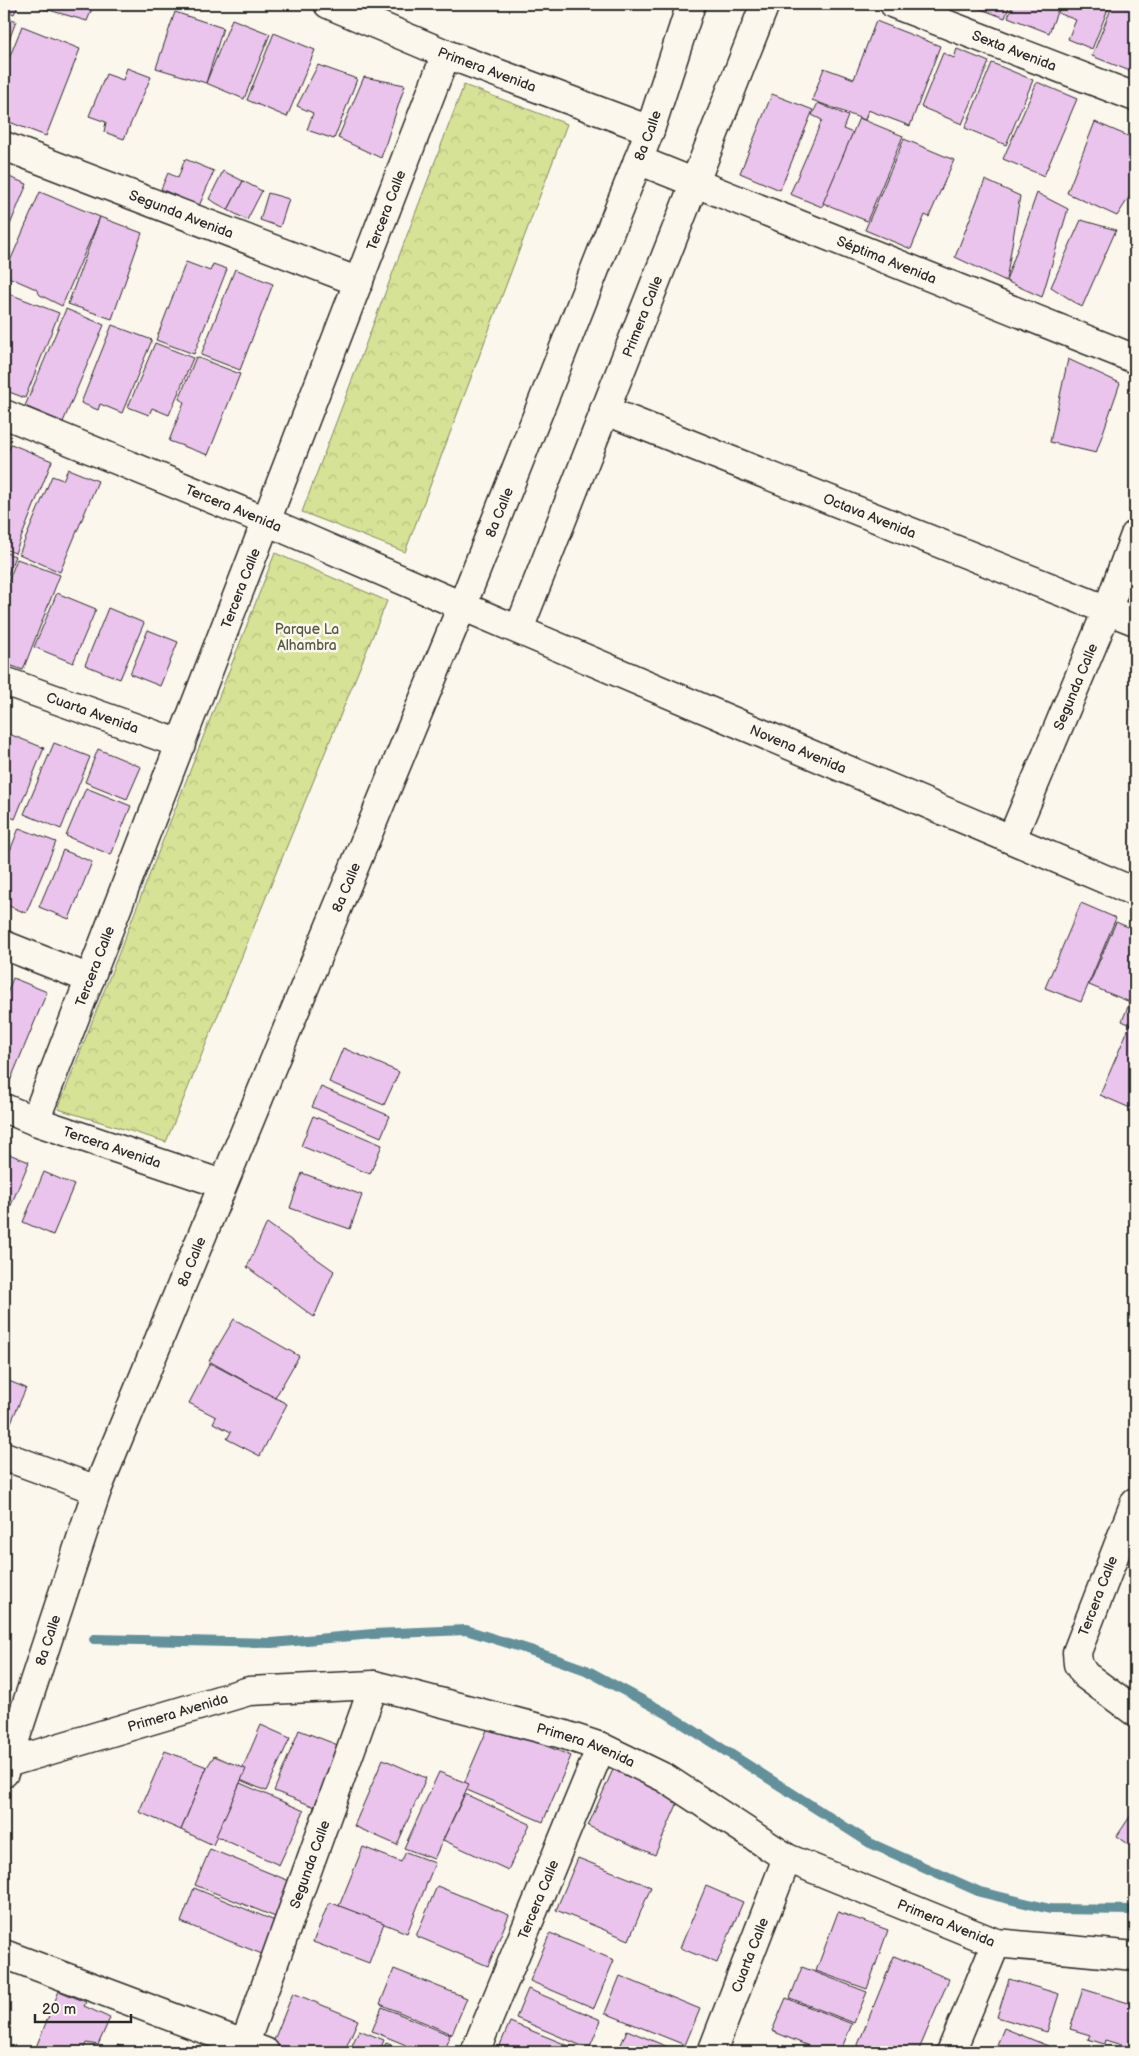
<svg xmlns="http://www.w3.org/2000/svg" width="1139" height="2056" font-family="'Balsamiq Sans',sans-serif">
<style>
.forest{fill:url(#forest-crowns);stroke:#808660}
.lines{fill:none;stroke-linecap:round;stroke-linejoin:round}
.stream{stroke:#62909b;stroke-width:10}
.building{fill:#ebc4ed;stroke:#2b2b2b}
.street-casing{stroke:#2b2b2b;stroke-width:31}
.secondary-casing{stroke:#2b2b2b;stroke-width:31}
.street{stroke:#fbf7ec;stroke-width:28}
.secondary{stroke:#fbf7ec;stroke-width:28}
.labels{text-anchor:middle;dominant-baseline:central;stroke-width:5;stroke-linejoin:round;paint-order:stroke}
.street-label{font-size:14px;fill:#2b2b2b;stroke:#fbf7ec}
.park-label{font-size:14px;fill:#565946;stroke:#fbf7ec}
</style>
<defs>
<pattern id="forest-crowns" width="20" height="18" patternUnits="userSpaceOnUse" patternTransform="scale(1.25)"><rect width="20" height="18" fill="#d6e295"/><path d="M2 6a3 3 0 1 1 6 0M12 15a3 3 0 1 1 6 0" fill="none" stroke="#b8c281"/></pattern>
</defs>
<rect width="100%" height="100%" fill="#fbf7ec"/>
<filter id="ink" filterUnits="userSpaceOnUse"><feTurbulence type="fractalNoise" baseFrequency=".02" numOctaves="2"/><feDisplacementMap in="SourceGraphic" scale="10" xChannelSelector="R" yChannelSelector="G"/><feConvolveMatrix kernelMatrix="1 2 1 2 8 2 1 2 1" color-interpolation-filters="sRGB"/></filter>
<g filter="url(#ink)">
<g class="forest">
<path d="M464,85L567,124L405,552L302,512Z"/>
<path d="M275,553L387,601L166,1142L58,1109Z"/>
</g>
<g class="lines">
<path class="stream" d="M94,1639L272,1643L373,1634L466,1630L530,1650L586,1670L666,1713L870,1843L980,1892L1050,1909L1135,1910"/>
</g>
<g class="building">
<path d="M4,4H19L14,14L4,10Z"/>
<path d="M28,4H94L87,21Z"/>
<path d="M967,4H1010L1005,18Z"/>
<path d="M1013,4H1060L1049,33L1008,17Z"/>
<path d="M1062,4H1110L1092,49L1068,39L1076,20L1058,13Z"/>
<path d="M1113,4H1135V73L1092,56Z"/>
<path d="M175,12L223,28L206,83L156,68Z"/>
<path d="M4,16L16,21L4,54Z"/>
<path d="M232,19L270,34L244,99L206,83Z"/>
<path d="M876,21L940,46L910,126L868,110L865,120L812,100L824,68L854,79Z"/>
<path d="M22,26L80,49L46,136L4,120V113L11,96L4,93V71Z"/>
<path d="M274,33L315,50L287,117L247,100Z"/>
<path d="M957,49L989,62L962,124L921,107L943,53L954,58Z"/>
<path d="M992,63L1033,80L1006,145L965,128Z"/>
<path d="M318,65L357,79L334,139L307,130L313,113L297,106Z"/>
<path d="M127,68L151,77L124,139L104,132L106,122L89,116L106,74L123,80Z"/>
<path d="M364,77L405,85L381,158L338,138Z"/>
<path d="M1037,82L1077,99L1044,176L1003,159Z"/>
<path d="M772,94L813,110L780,190L740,173Z"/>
<path d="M818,103L848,116L843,129L853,133L822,207L790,194L822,120L812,115Z"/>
<path d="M859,118L903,136L867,221L823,203Z"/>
<path d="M1095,122L1135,139V188L1117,216L1067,193Z"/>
<path d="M904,139L954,160L929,217L925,215L911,249L865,230Z"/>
<path d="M185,159L214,171L199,206L161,189L168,173L178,178Z"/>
<path d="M223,171L243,181L228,210L209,199Z"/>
<path d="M4,175L27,184L4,239Z"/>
<path d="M985,180L1020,196L1006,281L955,257Z"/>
<path d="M243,181L262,191L247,220L228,210Z"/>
<path d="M40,192L100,217L62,306L40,295L36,289L4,275Z"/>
<path d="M268,193L289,199L280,227L260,220Z"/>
<path d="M1037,193L1068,209L1042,297L1006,281Z"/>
<path d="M100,217L142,233L112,319L68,304Z"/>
<path d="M1081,220L1116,230L1082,307L1051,287Z"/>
<path d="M186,262L210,271L213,264L227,269L194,354L156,340Z"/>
<path d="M235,269L273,284L240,370L201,355Z"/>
<path d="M7,293L59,313L25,398L4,390V302Z"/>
<path d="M66,309L104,325L63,422L25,406Z"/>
<path d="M112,325L152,340L122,413L100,404L98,410L81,403Z"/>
<path d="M155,343L193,358L169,415L152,408L149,415L128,407Z"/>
<path d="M196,357L240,374L208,455L169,441L184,402L179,399Z"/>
<path d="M1068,359L1120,383L1096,453L1050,442Z"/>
<path d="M11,444L52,461L15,553L4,549V463Z"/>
<path d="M68,469L98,481L60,572L19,554L52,476L63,480Z"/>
<path d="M4,552L15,556L4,585Z"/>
<path d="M17,559L60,575L23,670L4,663V592Z"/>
<path d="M57,593L96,609L73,663L34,647Z"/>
<path d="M108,608L144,623L120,679L85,665Z"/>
<path d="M148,630L178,642L160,686L130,674Z"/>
<path d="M4,732L44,748L15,819L4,814Z"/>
<path d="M54,743L90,757L61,829L24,814Z"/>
<path d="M98,749L141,767L127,799L85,782Z"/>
<path d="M86,788L131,806L111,855L66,836Z"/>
<path d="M19,828L56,842L26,913L4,904V866Z"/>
<path d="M63,850L92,862L69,919L39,907Z"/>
<path d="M1081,903L1116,918L1081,1002L1045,988Z"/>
<path d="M1116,922L1135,930V990L1130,1002L1089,985Z"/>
<path d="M13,978L47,992L8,1086L4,1085V1001Z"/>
<path d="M1135,990V1027L1122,1021Z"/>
<path d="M1130,1025L1135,1028V1110L1100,1095Z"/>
<path d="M343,1048L399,1072L384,1105L329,1082Z"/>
<path d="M321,1087L390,1116L381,1137L312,1107Z"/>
<path d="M313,1116L382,1145L370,1174L301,1146Z"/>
<path d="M4,1152L29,1162L4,1222Z"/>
<path d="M44,1172L74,1185L53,1235L23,1222Z"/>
<path d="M302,1173L362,1195L350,1229L290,1208Z"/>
<path d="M267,1223L334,1271L314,1317L247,1267Z"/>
<path d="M234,1319L299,1356L275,1398L209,1361Z"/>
<path d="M210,1363L287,1404L260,1456L227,1439L231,1432L213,1423L216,1417L189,1403Z"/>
<path d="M4,1379L26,1388L5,1436H4Z"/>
<path d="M490,1723L571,1756L543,1822L462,1788Z"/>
<path d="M261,1725L290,1738L266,1791L238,1779Z"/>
<path d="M299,1730L343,1747L318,1808L274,1791Z"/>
<path d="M165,1751L207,1767L181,1830L139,1812Z"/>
<path d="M214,1756L246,1769L213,1845L181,1830L207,1767Z"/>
<path d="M383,1759L426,1778L397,1845L354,1826Z"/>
<path d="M615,1765L682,1793L655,1855L588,1826Z"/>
<path d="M439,1772L469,1784L434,1859L404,1848Z"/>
<path d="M240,1783L304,1811L279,1865L216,1836Z"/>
<path d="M465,1794L530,1824L508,1870L443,1840Z"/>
<path d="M1135,1809V1849L1117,1836Z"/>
<path d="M363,1847L401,1862L406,1852L435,1863L407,1933L339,1906Z"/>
<path d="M210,1849L292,1882L278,1918L195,1885Z"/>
<path d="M578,1858L651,1887L629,1940L556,1910Z"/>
<path d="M437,1886L509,1915L488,1966L416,1936Z"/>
<path d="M706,1886L743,1902L717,1963L680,1948Z"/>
<path d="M194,1888L275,1921L262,1954L181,1922Z"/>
<path d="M329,1902L384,1923L369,1963L313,1942Z"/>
<path d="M838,1912L888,1930L867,1989L816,1971Z"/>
<path d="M550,1933L614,1960L594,2008L530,1981Z"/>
<path d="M894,1956L949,1979L918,2052H855Z"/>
<path d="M802,1967L867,1992L854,2023L790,1998Z"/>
<path d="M394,1969L467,1998L452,2034L380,2004Z"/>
<path d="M620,1976L700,2009L685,2045L605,2013Z"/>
<path d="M1009,1979L1059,1994L1047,2032L997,2017Z"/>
<path d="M528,1989L601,2020L589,2049L516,2018Z"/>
<path d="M1083,1989L1135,2005V2023L1128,2047L1105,2040L1104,2044L1088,2039L1090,2035L1070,2029Z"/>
<path d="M59,1991L86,2002L84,2006L110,2018L98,2045L86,2043L82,2052H34Z"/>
<path d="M293,1993L358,2020L344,2052H290L272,2045Z"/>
<path d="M786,1998L852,2024L840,2052H823L772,2031Z"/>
<path d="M382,2007L450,2035L443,2052H423L372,2031Z"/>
<path d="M510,2022L584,2052H497Z"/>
<path d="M1004,2028L1048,2046L1046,2052H994Z"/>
<path d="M359,2030L384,2040L379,2052H349Z"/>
<path d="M627,2030L675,2050L674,2052H618Z"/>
<path d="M386,2043L410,2052H382Z"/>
<path d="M117,2045L137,2052H114Z"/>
</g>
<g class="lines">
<g class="street-casing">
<g id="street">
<path id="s1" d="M328,4L446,54L650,130"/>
<path id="s2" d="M894,4L1135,97"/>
<path id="s3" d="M4,146L359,282"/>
<path id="s4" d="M638,160L1135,359"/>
<path id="s5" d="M604,410L1135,621"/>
<path id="s6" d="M4,414L266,521L462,606L1135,892"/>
<path id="s7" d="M519,629L765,4"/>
<path id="s8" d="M4,681L181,744"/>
<path id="s9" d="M1012,838L1108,608L1135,535"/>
<path d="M4,945L90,979"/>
<path id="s10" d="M4,1108L35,1121L222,1184"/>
<path id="s11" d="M35,1121L446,54"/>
<path d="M4,1456L97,1490"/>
<path d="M1135,1502L1077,1652L1078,1664L1085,1675L1135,1712"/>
<path id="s12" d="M7,1763L249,1691L374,1685L562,1734L601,1747L665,1778L787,1858L996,1943L1135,1956"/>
<path d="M4,1954L265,2052"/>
<path id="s13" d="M245,2043L374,1685"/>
<path id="s14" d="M475,2052L601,1747"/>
<path id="s15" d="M712,2052L787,1858"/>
<path d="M951,2052L996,1943"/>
</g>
</g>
<g class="secondary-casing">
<g id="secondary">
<path id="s16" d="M4,1773L97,1490L462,606L650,130L691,4"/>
</g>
</g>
<use href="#street" class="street"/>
<use href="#secondary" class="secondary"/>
</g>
</g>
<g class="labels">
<g class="street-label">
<text stroke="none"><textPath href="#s2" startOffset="129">Sexta Avenida</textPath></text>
<text stroke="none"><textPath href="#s1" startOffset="172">Primera Avenida</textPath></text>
<text stroke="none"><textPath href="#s16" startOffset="1760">8a Calle</textPath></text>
<text stroke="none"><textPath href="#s11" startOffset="976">Tercera Calle</textPath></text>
<text stroke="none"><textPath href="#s3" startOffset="190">Segunda Avenida</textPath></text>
<text stroke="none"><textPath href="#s4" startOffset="268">Séptima Avenida</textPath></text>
<text stroke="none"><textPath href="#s7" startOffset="336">Primera Calle</textPath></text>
<text stroke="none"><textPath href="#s6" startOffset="248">Tercera Avenida</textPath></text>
<text stroke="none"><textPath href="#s16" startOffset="1355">8a Calle</textPath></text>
<text stroke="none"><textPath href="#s5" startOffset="286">Octava Avenida</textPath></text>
<text stroke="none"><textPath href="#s11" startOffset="571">Tercera Calle</textPath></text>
<text stroke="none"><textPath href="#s9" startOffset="164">Segunda Calle</textPath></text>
<text stroke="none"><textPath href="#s8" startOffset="94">Cuarta Avenida</textPath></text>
<text stroke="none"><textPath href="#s6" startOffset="862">Novena Avenida</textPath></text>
<text stroke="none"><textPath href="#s16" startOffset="950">8a Calle</textPath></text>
<text stroke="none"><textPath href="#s11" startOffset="166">Tercera Calle</textPath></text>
<text stroke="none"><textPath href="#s10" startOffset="115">Tercera Avenida</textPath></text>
<text stroke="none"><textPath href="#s16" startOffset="545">8a Calle</textPath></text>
<text transform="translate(1098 1596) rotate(-69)">Tercera Calle</text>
<text stroke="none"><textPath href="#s16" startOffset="140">8a Calle</textPath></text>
<text stroke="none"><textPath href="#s12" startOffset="178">Primera Avenida</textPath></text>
<text stroke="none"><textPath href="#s12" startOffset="598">Primera Avenida</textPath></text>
<text stroke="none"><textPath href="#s13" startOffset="190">Segunda Calle</textPath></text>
<text stroke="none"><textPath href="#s14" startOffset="165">Tercera Calle</textPath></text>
<text stroke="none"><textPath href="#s12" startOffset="1002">Primera Avenida</textPath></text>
<text stroke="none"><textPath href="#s15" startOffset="104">Cuarta Calle</textPath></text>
</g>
<g class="park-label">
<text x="307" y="629">Parque La<tspan x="307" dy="16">Alhambra</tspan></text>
</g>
</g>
<rect width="1139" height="2056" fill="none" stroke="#fbf7ec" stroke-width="20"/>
<rect x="10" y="10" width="1119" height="2036" fill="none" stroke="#2b2b2b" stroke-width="2" filter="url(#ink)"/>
<path d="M35 2014v8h96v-8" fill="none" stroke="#2b2b2b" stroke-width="2.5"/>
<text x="42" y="2014" font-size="15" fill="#2b2b2b" stroke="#fbf7ec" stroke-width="4" paint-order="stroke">20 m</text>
</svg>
